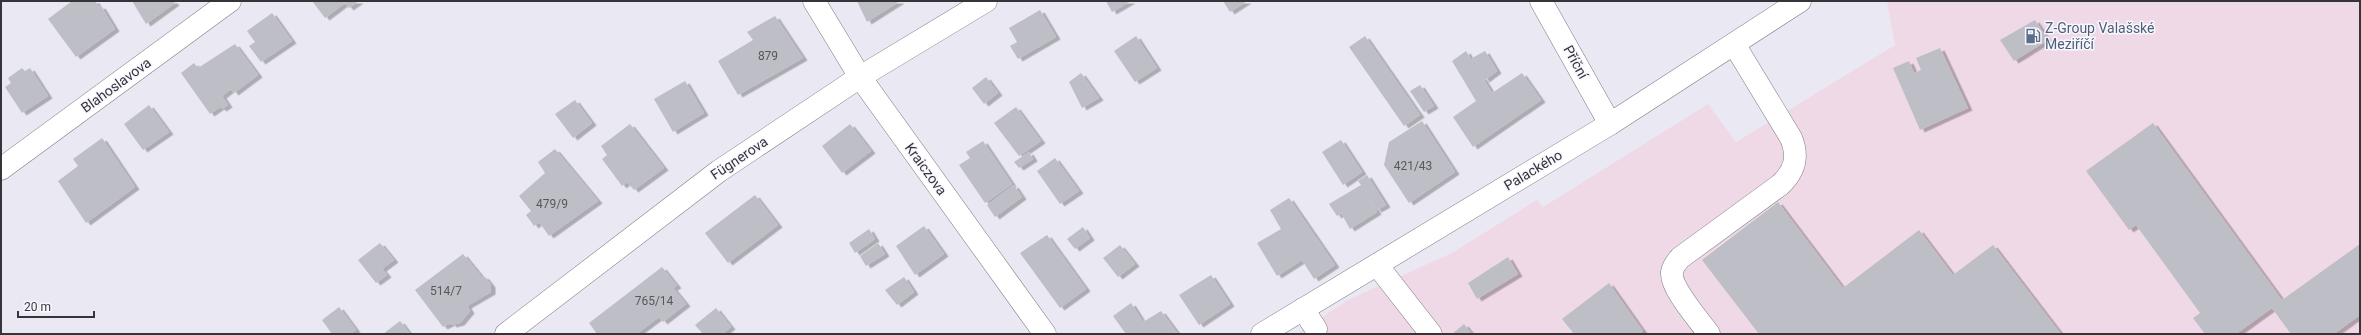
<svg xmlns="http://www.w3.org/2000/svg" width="2361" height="335" font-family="Roboto,sans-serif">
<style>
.industrial{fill:#efd9e7}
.building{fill:#bebec7;filter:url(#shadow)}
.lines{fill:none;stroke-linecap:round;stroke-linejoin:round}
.minor-casing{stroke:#7b7b83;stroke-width:23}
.minor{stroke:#fff;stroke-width:22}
.labels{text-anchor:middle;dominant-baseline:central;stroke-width:3;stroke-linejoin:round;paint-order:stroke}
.number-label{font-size:12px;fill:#57575c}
.service-label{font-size:14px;fill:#4e5e75;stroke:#f7f7ff;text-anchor:start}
.street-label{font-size:14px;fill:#353539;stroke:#f7f7ff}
</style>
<defs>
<filter id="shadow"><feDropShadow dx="4.5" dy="2.5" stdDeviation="0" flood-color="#0004"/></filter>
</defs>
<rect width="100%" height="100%" fill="#eae9f3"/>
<path class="industrial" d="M1889,1H2360V334H1297L1348,300L1452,253L1537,200L1543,207L1708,104L1736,142L1895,45L1887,2Z"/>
<g class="building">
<path d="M72,1H95L99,7L101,6L115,29L76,57L48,19Z"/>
<path d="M132,1H173L175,3L146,24Z"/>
<path d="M312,1H359L349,8L345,3L325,18Z"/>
<path d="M857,1H900L867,22Z"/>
<path d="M1106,1H1131L1112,12Z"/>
<path d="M1223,1H1247L1230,12Z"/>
<path d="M1040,10L1056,37L1018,59L1010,46L1017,42L1009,28Z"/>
<path d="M272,13L292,41L261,62L249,46L255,42L247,31Z"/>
<path d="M775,16L803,58L738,95L718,61L753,40L747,32Z"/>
<path d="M2035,20L2048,40L2014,61L2000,40Z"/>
<path d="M1136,36L1157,68L1135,82L1114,51Z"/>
<path d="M1365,36L1420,115L1404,126L1349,47Z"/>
<path d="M235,44L258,75L234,93L231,89L222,96L228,105L222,109L220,107L210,114L181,73L194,63L198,68Z"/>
<path d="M1940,48L1968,108L1920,130L1893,68L1909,61L1914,73L1921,70L1916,58Z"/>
<path d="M1466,51L1492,93L1522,73L1541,100L1473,147L1453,117L1476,101L1452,61Z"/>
<path d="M1485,51L1497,71L1485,80L1472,58Z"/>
<path d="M22,68L25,71L30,68L48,96L22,113L5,87L11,83L8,78Z"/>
<path d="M1081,73L1099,98L1082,108L1069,82Z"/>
<path d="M986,77L998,93L984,104L972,88Z"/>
<path d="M685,81L704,113L673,132L654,99Z"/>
<path d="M1420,85L1434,106L1424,112L1410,91Z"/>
<path d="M575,100L592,123L573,138L555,114Z"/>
<path d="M149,105L169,132L143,150L124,124Z"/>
<path d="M1016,107L1041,141L1019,156L994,123Z"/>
<path d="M1422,121L1455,172L1409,203L1384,165L1389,142Z"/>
<path d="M2153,123L2282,300L2360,244V315L2334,334H2291L2272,308L2236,334H2205L2193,318L2200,313L2136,225L2129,230L2086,171Z"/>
<path d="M630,124L664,168L634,190L627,182L622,186L602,159L607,155L601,146Z"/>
<path d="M850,124L871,151L842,173L822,146Z"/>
<path d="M102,138L135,187L86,223L58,181L78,166L73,159Z"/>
<path d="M1341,140L1362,172L1343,185L1322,152Z"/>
<path d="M983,141L1012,184L985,203L959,165L970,158L966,152Z"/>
<path d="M555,149L598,201L549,236L539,222L534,226L526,215L531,211L519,196L545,173L538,162Z"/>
<path d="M1029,152L1033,159L1019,168L1014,162Z"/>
<path d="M1055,158L1079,191L1060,204L1037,171Z"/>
<path d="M1367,175L1386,205L1377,210L1365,192L1377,212L1350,229L1341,213L1337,216L1329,204L1361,185L1358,181Z"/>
<path d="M1014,185L1022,197L995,217L987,205Z"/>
<path d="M755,195L778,225L728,263L705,233Z"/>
<path d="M1289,198L1335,265L1314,279L1302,260L1277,276L1257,243L1281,229L1270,210Z"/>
<path d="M1778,202L1843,288L1919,230L1953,275L1993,245L2061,334H1759L1702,260Z"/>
<path d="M924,226L944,254L915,275L896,246Z"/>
<path d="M1083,227L1090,238L1075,249L1067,239Z"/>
<path d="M869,229L875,239L855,253L849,243Z"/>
<path d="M1047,235L1086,289L1060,308L1020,253Z"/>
<path d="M380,243L394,260L382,269L387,275L376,283L358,260Z"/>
<path d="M878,243L885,254L866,266L860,256Z"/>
<path d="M1120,245L1135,264L1118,277L1103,258Z"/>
<path d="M463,254L481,276L485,277L491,285V292L467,306L470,311L460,323L452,325L451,323L443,327L415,290Z"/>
<path d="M1508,257L1518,274L1477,299L1468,283Z"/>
<path d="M662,267L677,286L673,288L686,304L663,322L659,317L639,332L640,334H597L589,323Z"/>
<path d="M1211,275L1230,304L1199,325L1179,295Z"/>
<path d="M904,277L914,292L897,305L885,290Z"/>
<path d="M1609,283L1643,331L1639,334H1574L1562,319Z"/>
<path d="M1131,303L1143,322L1161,311L1178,334H1126L1113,316Z"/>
<path d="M339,307L356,330L350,334H332L322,320Z"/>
<path d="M716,308L731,327L722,334H703L695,325Z"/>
<path d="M400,321L410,334H383Z"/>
<path d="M1464,324L1472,334H1452Z"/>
</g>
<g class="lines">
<g class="minor-casing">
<g id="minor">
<path d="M814,1L860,77L1045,334"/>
<path d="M1541,1L1610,124"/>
<path d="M1,169L230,1"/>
<path d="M1377,265L1431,334"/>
<path d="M1303,309L1316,329"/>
<path d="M506,334L719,171L860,77L986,1"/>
<path d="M1262,334L1610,124L1800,1"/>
<path d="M1709,334C1700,321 1670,288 1672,272C1673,266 1676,263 1680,258L1780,185C1795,171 1799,157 1791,138L1734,44"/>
</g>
</g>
<use href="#minor" class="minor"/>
</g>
<defs>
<g id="fuel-bare" transform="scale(1.2)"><path d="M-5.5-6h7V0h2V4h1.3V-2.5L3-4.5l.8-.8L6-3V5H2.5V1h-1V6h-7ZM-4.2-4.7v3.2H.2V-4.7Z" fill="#5c6f8a" stroke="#f7f7ff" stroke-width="2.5" paint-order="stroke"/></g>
</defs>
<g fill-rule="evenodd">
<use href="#fuel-bare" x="2033" y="36"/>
</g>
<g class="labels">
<g class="number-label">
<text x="768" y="56">879</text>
<text x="1413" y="166">421/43</text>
<text x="552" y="204">479/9</text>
<text x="446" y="291">514/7</text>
<text x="654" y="301">765/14</text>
</g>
<g class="service-label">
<text x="2045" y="28">Z-Group Valašské<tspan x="2045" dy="16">Meziříčí</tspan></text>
</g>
<g class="street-label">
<text transform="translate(1576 62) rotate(61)">Příční</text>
<text transform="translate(116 85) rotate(-36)">Blahoslavova</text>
<text transform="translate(739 158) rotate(-34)">Fügnerova</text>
<text transform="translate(926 169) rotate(54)">Kraiczova</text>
<text transform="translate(1533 170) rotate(-31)">Palackého</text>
</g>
</g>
<rect width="2361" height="335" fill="none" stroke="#353539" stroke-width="4"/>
<path d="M18 311v6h76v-6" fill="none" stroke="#353539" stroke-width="2"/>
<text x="24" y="311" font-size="12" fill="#353539" stroke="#f7f7ff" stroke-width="3" paint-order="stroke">20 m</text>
</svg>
